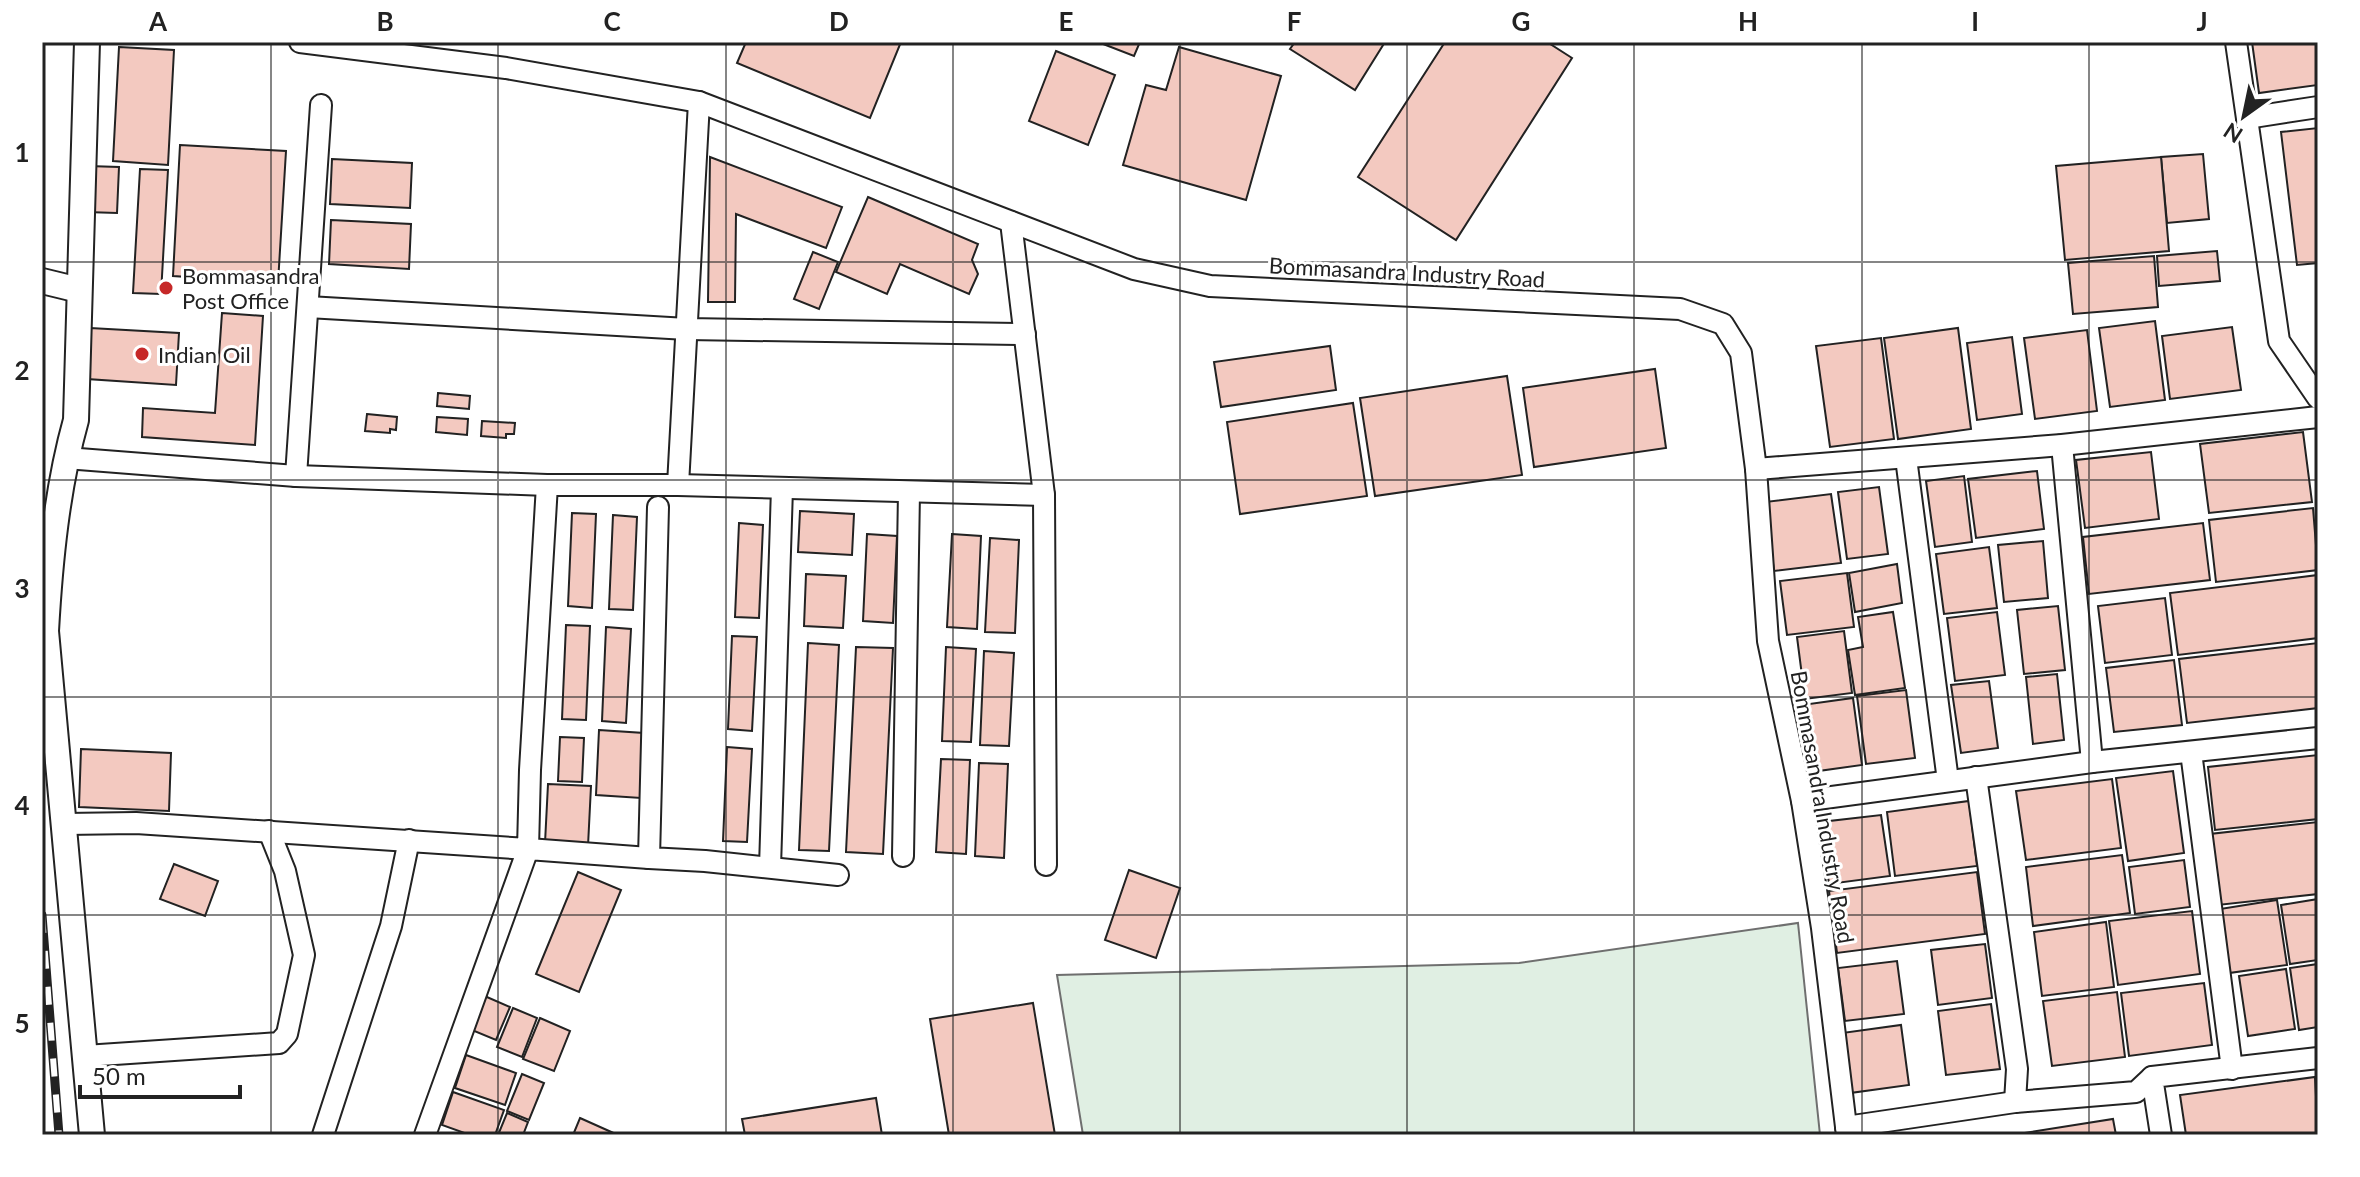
<svg xmlns="http://www.w3.org/2000/svg" width="2360" height="1177" font-family="Lato,sans-serif">
<style>
.green{fill:#e0efe3;stroke:#6f6f6f;stroke-width:2}
.building{fill:#f3c9c0;stroke:#222;stroke-width:2}
.lines{fill:none;stroke-linecap:round;stroke-linejoin:round}
.minor-casing{stroke:#222;stroke-width:24}
.tertiary-casing{stroke:#222;stroke-width:28}
.minor{stroke:#fff;stroke-width:20}
.tertiary{stroke:#fff;stroke-width:24}
.rail-casing{stroke:#222;stroke-width:9}
.rail{stroke:#fff;stroke-width:6;stroke-dasharray:18;stroke-linecap:butt}
.grid{fill:none;stroke:#222;stroke-width:2;stroke-opacity:0.55}
.poi-dot{fill:#c62828;stroke:#fff;stroke-width:3}
.labels{text-anchor:middle;dominant-baseline:central;stroke-width:6;stroke-linejoin:round;paint-order:stroke}
.street-label{font-size:22px;fill:#222;stroke:#fff}
.poi-label{font-size:22px;fill:#222;stroke:#fff;text-anchor:start}
.neatline{fill:none;stroke:#222;stroke-width:3}
.grid-label{font-size:26px;text-anchor:middle;font-weight:bold;fill:#222}
</style>
<rect width="100%" height="100%" fill="#fff"/>
<path class="green" d="M1798,923L1820,1135H1083L1057,975L1519,963Z"/>
<g class="building">
<path d="M746,42H901L870,118L737,63Z"/>
<path d="M1098,42H1140L1134,56Z"/>
<path d="M1295,42H1385L1355,90L1290,49Z"/>
<path d="M1445,42H1547L1572,58L1456,240L1358,177Z"/>
<path d="M2252,42H2318V85L2259,93Z"/>
<path d="M119,47L174,50L168,165L113,161Z"/>
<path d="M1179,47L1281,76L1246,200L1123,165L1146,85L1166,90Z"/>
<path d="M1056,51L1115,75L1088,145L1029,121Z"/>
<path d="M2318,128V263L2297,265L2281,132Z"/>
<path d="M180,145L286,151L278,283L173,276Z"/>
<path d="M2203,154L2209,219L2167,223L2161,157Z"/>
<path d="M710,157L842,207L826,248L736,214L735,302H708Z"/>
<path d="M2161,157L2169,251L2065,260L2056,166Z"/>
<path d="M332,159L412,163L410,208L330,204Z"/>
<path d="M88,166L119,167L117,213L86,212Z"/>
<path d="M140,169L168,170L161,294L133,293Z"/>
<path d="M868,197L978,244L972,260L978,274L969,294L900,264L887,294L836,272Z"/>
<path d="M331,220L411,224L409,269L329,264Z"/>
<path d="M2217,251L2220,281L2159,286L2157,256Z"/>
<path d="M813,252L838,262L819,309L794,299Z"/>
<path d="M2154,256L2158,307L2073,314L2068,263Z"/>
<path d="M222,313L263,316L255,445L142,437L143,408L215,413Z"/>
<path d="M2155,321L2165,400L2110,407L2099,328Z"/>
<path d="M2232,327L2241,390L2170,399L2162,336Z"/>
<path d="M90,328L179,333L176,385L87,379Z"/>
<path d="M1958,328L1971,429L1898,439L1884,338Z"/>
<path d="M2087,330L2097,411L2035,419L2024,338Z"/>
<path d="M2012,337L2022,414L1977,420L1967,343Z"/>
<path d="M1881,338L1894,439L1830,447L1816,346Z"/>
<path d="M1330,346L1336,390L1221,407L1214,362Z"/>
<path d="M1655,369L1666,448L1534,467L1523,388Z"/>
<path d="M1507,376L1522,475L1375,496L1360,398Z"/>
<path d="M438,393L470,396L469,409L437,406Z"/>
<path d="M1353,403L1367,496L1240,514L1227,422Z"/>
<path d="M367,414L397,417L396,430L390,429V433L365,431Z"/>
<path d="M437,417L468,419L467,435L436,432Z"/>
<path d="M482,421L515,423L514,434H506V438L481,436Z"/>
<path d="M2303,432L2312,502L2209,513L2200,444Z"/>
<path d="M2151,452L2159,519L2085,528L2076,460Z"/>
<path d="M2037,471L2044,529L1976,538L1968,479Z"/>
<path d="M1964,476L1972,542L1935,547L1926,481Z"/>
<path d="M1879,487L1888,554L1847,559L1838,492Z"/>
<path d="M1831,494L1841,563L1774,571L1765,502Z"/>
<path d="M2313,508L2318,570L2216,582L2209,520Z"/>
<path d="M800,511L854,514L852,555L798,552Z"/>
<path d="M572,513L596,514L592,608L568,606Z"/>
<path d="M613,515L637,517L633,610L609,609Z"/>
<path d="M739,523L763,525L759,618L735,617Z"/>
<path d="M2203,523L2210,580L2089,594L2083,537Z"/>
<path d="M867,534L897,536L893,623L863,621Z"/>
<path d="M952,534L981,536L977,629L947,627Z"/>
<path d="M990,538L1019,540L1015,633L985,632Z"/>
<path d="M2043,541L2048,598L2004,602L1998,545Z"/>
<path d="M1989,547L1997,608L1944,614L1936,554Z"/>
<path d="M1897,564L1902,603L1855,612L1849,573Z"/>
<path d="M1847,573L1854,627L1787,635L1780,581Z"/>
<path d="M806,574L846,576L843,628L804,626Z"/>
<path d="M2318,575V638L2178,655L2170,593Z"/>
<path d="M2165,598L2172,655L2105,663L2098,606Z"/>
<path d="M2058,606L2065,670L2024,674L2017,610Z"/>
<path d="M1893,612L1905,688L1855,695L1848,650L1863,647L1858,617Z"/>
<path d="M1997,612L2005,675L1955,681L1947,618Z"/>
<path d="M566,625L590,626L586,720L562,719Z"/>
<path d="M606,627L631,629L626,723L602,721Z"/>
<path d="M1844,631L1852,693L1805,699L1797,637Z"/>
<path d="M732,636L757,637L752,731L728,729Z"/>
<path d="M808,643L839,645L829,851L799,850Z"/>
<path d="M2318,643V708L2187,723L2179,659Z"/>
<path d="M856,647L893,648L883,854L846,852Z"/>
<path d="M946,647L976,649L971,742L942,741Z"/>
<path d="M984,651L1014,653L1009,746L980,745Z"/>
<path d="M2174,660L2182,725L2114,732L2106,668Z"/>
<path d="M2057,674L2064,740L2033,744L2026,677Z"/>
<path d="M1989,681L1998,748L1961,753L1951,685Z"/>
<path d="M1906,690L1915,758L1866,764L1857,696Z"/>
<path d="M1853,698L1862,765L1811,772L1802,705Z"/>
<path d="M599,730L644,733L641,798L596,795Z"/>
<path d="M560,737L584,738L582,782L558,781Z"/>
<path d="M727,747L752,749L747,842L723,841Z"/>
<path d="M81,749L171,753L169,811L79,807Z"/>
<path d="M2318,755V819L2215,830L2208,767Z"/>
<path d="M941,759L970,760L966,854L936,852Z"/>
<path d="M979,763L1008,764L1004,858L975,856Z"/>
<path d="M2173,771L2184,853L2128,861L2116,778Z"/>
<path d="M2112,779L2121,848L2026,860L2016,791Z"/>
<path d="M548,784L591,786L588,846L545,843Z"/>
<path d="M1969,801L1977,866L1895,876L1887,812Z"/>
<path d="M1881,815L1890,876L1829,884L1821,822Z"/>
<path d="M2318,822V894L2218,905L2210,834Z"/>
<path d="M2122,855L2130,913L2033,926L2026,867Z"/>
<path d="M2184,860L2190,907L2135,914L2129,867Z"/>
<path d="M174,864L218,881L205,916L160,899Z"/>
<path d="M1129,870L1180,888L1156,958L1105,940Z"/>
<path d="M578,872L621,890L579,992L536,974Z"/>
<path d="M1977,872L1985,934L1837,953L1829,891Z"/>
<path d="M2318,899V960L2290,964L2281,905Z"/>
<path d="M2277,900L2287,965L2229,973L2220,909Z"/>
<path d="M2192,911L2200,974L2118,985L2109,921Z"/>
<path d="M2106,922L2114,987L2042,996L2034,932Z"/>
<path d="M1985,944L1992,998L1938,1005L1931,950Z"/>
<path d="M1897,961L1904,1014L1845,1021L1838,968Z"/>
<path d="M2318,964V1027L2299,1030L2290,968Z"/>
<path d="M2286,969L2295,1029L2248,1036L2239,976Z"/>
<path d="M2204,983L2212,1045L2129,1056L2121,993Z"/>
<path d="M2117,992L2125,1057L2052,1066L2043,1001Z"/>
<path d="M480,994L510,1007L496,1040L467,1028Z"/>
<path d="M1033,1003L1055,1135H949L930,1019Z"/>
<path d="M1991,1004L2000,1069L1946,1075L1938,1011Z"/>
<path d="M513,1008L537,1018L522,1057L497,1047Z"/>
<path d="M540,1018L570,1031L554,1071L523,1059Z"/>
<path d="M1901,1025L1909,1085L1850,1093L1842,1033Z"/>
<path d="M466,1055L516,1073L505,1105L455,1088Z"/>
<path d="M522,1074L544,1083L529,1120L507,1111Z"/>
<path d="M2315,1077L2318,1135H2186L2180,1095Z"/>
<path d="M453,1092L504,1110L495,1135H470L442,1125Z"/>
<path d="M876,1098L882,1135H745L742,1119Z"/>
<path d="M507,1113L528,1122L523,1135H498Z"/>
<path d="M580,1118L618,1135H573Z"/>
<path d="M2113,1119L2116,1135H2012Z"/>
</g>
<g class="lines">
<g class="minor-casing">
<g id="minor">
<path d="M300,42L506,68L699,102L1134,269L1210,286L1680,309L1723,324L1741,353L1756,469L1768,641L1802,801L1822,928L1847,1135"/>
<path d="M2236,42L2279,341L2318,398"/>
<path d="M2247,118L2318,107"/>
<path d="M1011,222L1044,495"/>
<path d="M308,307L687,329L1025,334"/>
<path d="M2062,445L2092,762"/>
<path d="M66,458L296,476L547,485H678L1044,495L1046,865"/>
<path d="M1906,458L1948,781"/>
<path d="M1756,469L2062,445L2318,417"/>
<path d="M296,476L321,105"/>
<path d="M678,485L699,102"/>
<path d="M658,507L649,858L705,861L838,875"/>
<path d="M2191,752L2232,1069"/>
<path d="M1976,777L2017,1069L2015,1102"/>
<path d="M1802,801L2092,762L2318,738"/>
<path d="M65,824L136,823L528,849L530,770L547,485"/>
<path d="M903,856L909,492"/>
<path d="M770,867L782,488"/>
<path d="M85,1056L279,1043L287,1034L304,955L285,871L269,831"/>
<path d="M1846,1127L2015,1102L2136,1092L2152,1077"/>
<path d="M323,1135L391,926L409,840"/>
<path d="M425,1135L528,849L649,858"/>
<path d="M2161,1135L2152,1077L2318,1058"/>
</g>
</g>
<g class="tertiary-casing">
<g id="tertiary">
<path d="M87,42L76,420C57,488 50,561 46,631L92,1135"/>
<path d="M42,281L79,290"/>
</g>
</g>
<use href="#minor" class="minor"/>
<use href="#tertiary" class="tertiary"/>
<g class="rail-casing">
<path id="rail" d="M42,915L59,1135"/>
</g>
<use href="#rail" class="rail"/>
</g>
<path class="grid" d="M271,42V1135M498,42V1135M726,42V1135M953,42V1135M1180,42V1135M1407,42V1135M1634,42V1135M1862,42V1135M2089,42V1135M42,262H2318M42,480H2318M42,697H2318M42,915H2318"/>
<g class="poi-dot">
<circle cx="166" cy="288" r="8"/>
<circle cx="142" cy="354" r="8"/>
</g>
<g class="labels">
<g class="street-label">
<text transform="translate(1407 272) rotate(3)">Bommasandra Industry Road</text>
<text transform="translate(1823 807) rotate(80)">Bommasandra Industry Road</text>
</g>
<g class="poi-label">
<text x="182" y="275">Bommasandra<tspan x="182" dy="25">Post Office</tspan></text>
<text x="158" y="354">Indian Oil</text>
</g>
</g>
<rect width="2360" height="1177" fill="none" stroke="#ffffff" stroke-width="88"/>
<g transform="translate(2244 116) rotate(213)" stroke="#ffffff" stroke-width="6" paint-order="stroke">
<path d="M0-6L14 30L0 20L-14 30Z" fill="#222222"/>
<text y="-12" font-size="22" font-weight="bold" text-anchor="middle" fill="#222222">N</text>
</g>
<path d="M80 1085v12h160v-12" fill="none" stroke="#222222" stroke-width="4"/>
<text x="92" y="1085" font-size="24" fill="#222222" stroke="#ffffff" stroke-width="6" paint-order="stroke">50 m</text>
<rect x="44" y="44" width="2272" height="1089" class="neatline"/>
<g class="grid-label">
<text x="158" y="31">A</text>
<text x="385" y="31">B</text>
<text x="612" y="31">C</text>
<text x="839" y="31">D</text>
<text x="1066" y="31">E</text>
<text x="1294" y="31">F</text>
<text x="1521" y="31">G</text>
<text x="1748" y="31">H</text>
<text x="1975" y="31">I</text>
<text x="2202" y="31">J</text>
<text x="22" y="162">1</text>
<text x="22" y="380">2</text>
<text x="22" y="598">3</text>
<text x="22" y="815">4</text>
<text x="22" y="1033">5</text>
</g>
</svg>
